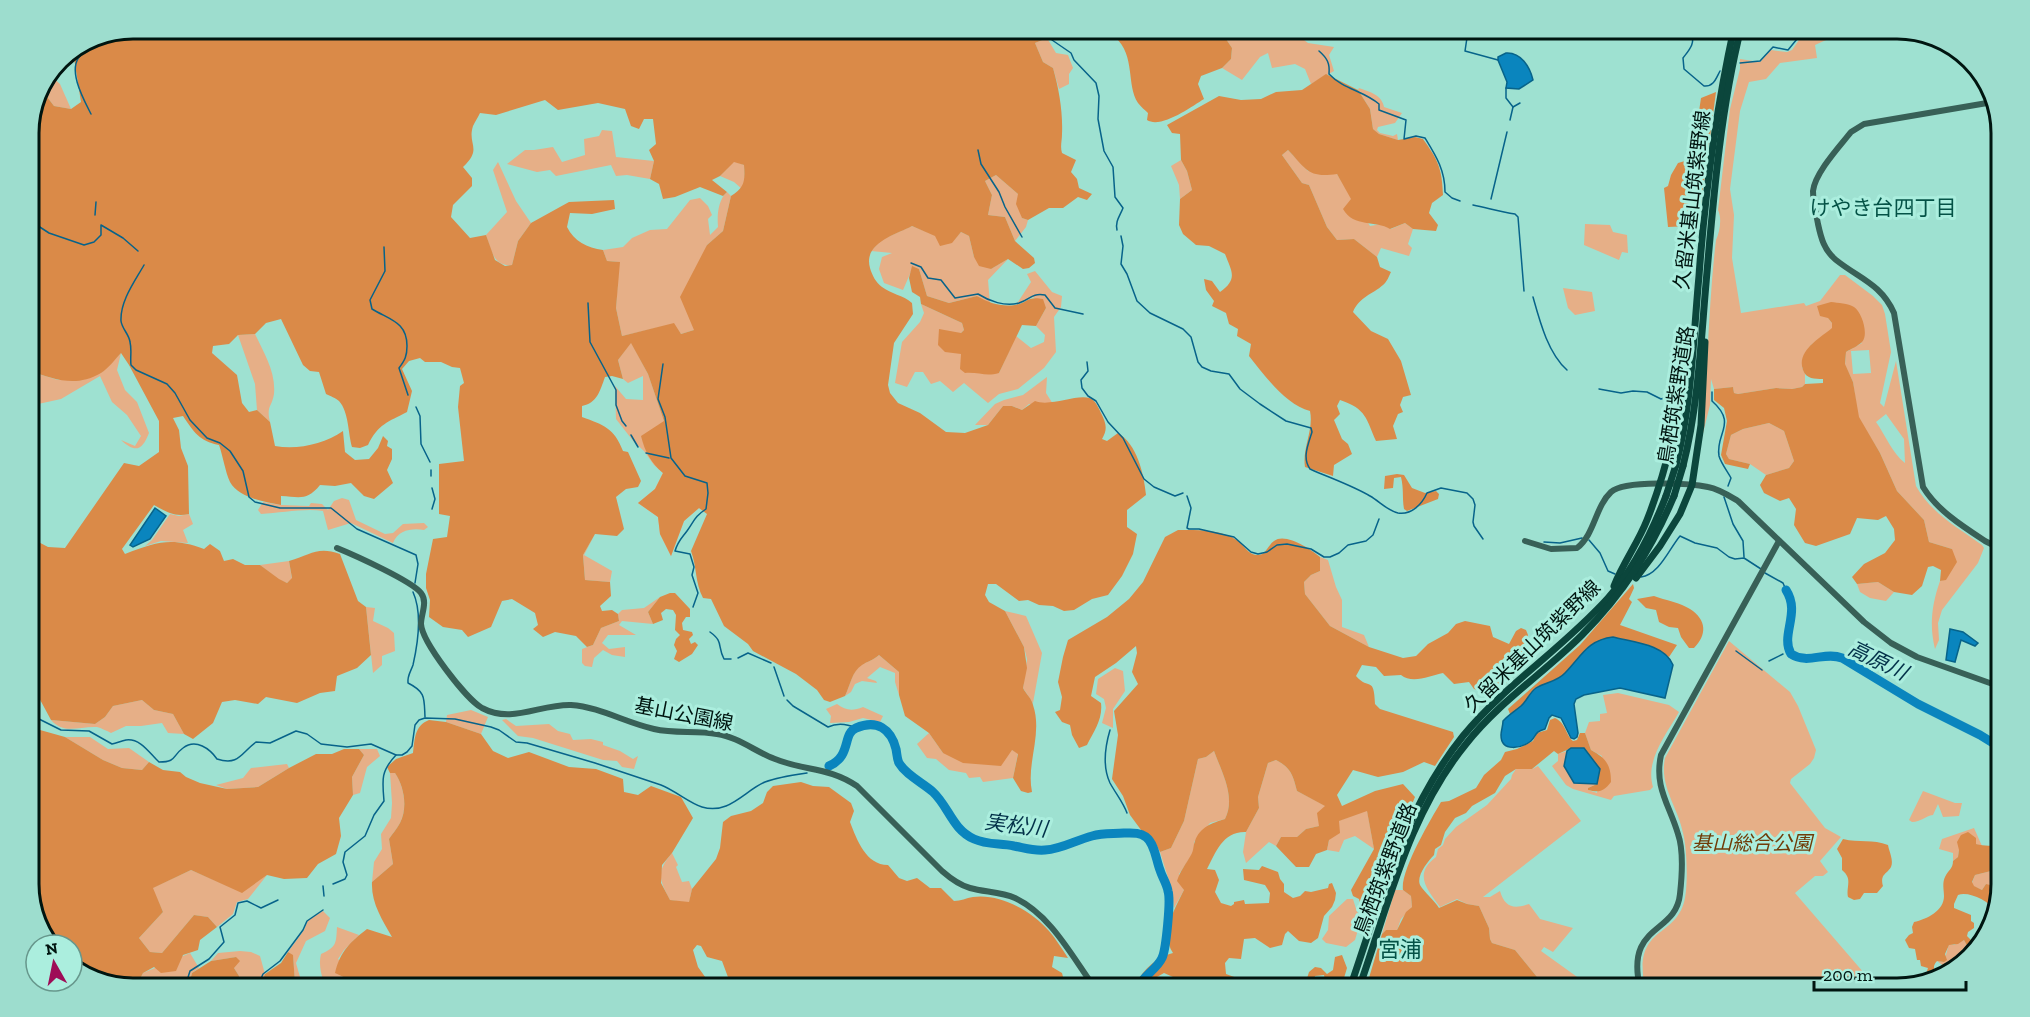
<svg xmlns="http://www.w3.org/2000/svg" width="2030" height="1017" font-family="'Zilla Slab','Noto Sans JP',serif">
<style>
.green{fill:#e6af87;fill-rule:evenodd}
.forest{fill:#da8a48;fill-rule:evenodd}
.water{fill:#0a85be;stroke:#07638a;stroke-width:1.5}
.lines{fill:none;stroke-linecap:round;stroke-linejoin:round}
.stream{stroke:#07638a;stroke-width:1.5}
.river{stroke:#0a85be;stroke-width:9}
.secondary{stroke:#386057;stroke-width:6}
.primary{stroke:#0b463c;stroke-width:7}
.primary-bridge{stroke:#0b463c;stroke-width:7}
.labels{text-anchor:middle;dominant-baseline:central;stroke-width:6;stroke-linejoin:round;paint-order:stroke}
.street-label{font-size:20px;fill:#001510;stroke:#abeede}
.park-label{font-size:20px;font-style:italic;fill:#703b07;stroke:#abeede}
.neighbourhood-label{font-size:21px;fill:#045246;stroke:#abeede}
.water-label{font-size:21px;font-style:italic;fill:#033149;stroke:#abeede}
.quarter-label{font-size:22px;fill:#045246;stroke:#abeede}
.rim{fill:none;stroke:#001510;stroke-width:3}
</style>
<rect width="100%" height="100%" fill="#9ee1d1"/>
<g class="green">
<path d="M1205,28L1297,29L1299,39L1304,40L1308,43L1334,47L1329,55L1334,71L1311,84L1305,69L1295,64L1272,68L1268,53L1260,57L1242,80L1222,68L1231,59L1232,48L1220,30L1205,31Z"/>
<path d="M1810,29H1860L1855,33L1835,36L1815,45L1817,58L1780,63L1766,79L1749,82L1740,111L1730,189L1734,215L1732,258L1741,313L1804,303L1806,306L1820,301L1840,275H1845L1873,296L1882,305L1885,314L1891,352L1880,403L1884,407L1896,361L1916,486C1931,513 1957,527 1982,545L1984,548L1978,563L1942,610L1938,623L1939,640L1935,649C1929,625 1932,604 1940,581L1946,579L1952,549L1929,542L1924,520L1897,491L1880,453L1858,417L1853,382L1845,365L1846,352L1862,343L1828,318L1832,323V329L1811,345L1802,367L1805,374V384L1802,387L1792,389L1776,388L1738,394L1734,393L1733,387L1714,389L1711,379L1710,405L1701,441C1708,374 1708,307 1716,240C1720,232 1722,218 1718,210L1730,109L1740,69V59L1760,62L1771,50L1787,52L1792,50L1806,30ZM1869,350L1871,373L1853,374L1851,351ZM1886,414L1904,439L1905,463C1892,453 1886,436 1876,422Z"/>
<path d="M1047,38L1056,53L1068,55L1073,68L1069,74V84L1059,89L1053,68L1043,62L1035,43Z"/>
<path d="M51,76L60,84L71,109L54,106L44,93Z"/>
<path d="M1359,88C1370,92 1382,95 1384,107L1402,113L1395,123L1378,127L1377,130L1380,133L1393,136L1397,134L1398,140L1379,134L1373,129L1370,109L1358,90Z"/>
<path d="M602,130L612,131L616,157L654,161L650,179L627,175L616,176L611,165L556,176L550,170L537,172L507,164L525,150H534L553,147L562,162L585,155L584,139L599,136Z"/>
<path d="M1288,150L1308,171L1337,174L1370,226L1382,224L1391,229L1405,223L1413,229L1408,244L1412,248L1409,256L1381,248L1377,257L1354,239L1337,240L1327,227L1309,185L1302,183L1282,155Z"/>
<path d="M1181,160L1187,171L1192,190L1180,199L1179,185L1171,166Z"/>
<path d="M734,161L744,165L745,182L742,189L734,182L720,176Z"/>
<path d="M498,162L516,201L531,223L518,241L512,265C493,267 491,249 486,235L507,212L493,170Z"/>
<path d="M996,175L1018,194L1022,218L1028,220L1026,227L1015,241L1005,217L988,215L992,195L985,181Z"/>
<path d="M727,192L731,196L723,231L707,245L694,330L681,334L673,324L622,336L616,308L619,262L607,261L603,250L623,247L632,238L650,230L667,229L690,200L700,198L708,206L712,215L708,219L710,235L718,227C717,215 718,200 727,192Z"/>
<path d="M1585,224L1610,225L1613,232L1627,235L1628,253L1622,252L1619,260L1584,245Z"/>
<path d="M912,226L952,242L961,232L969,236L974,257L991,269L1008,259L988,280L990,304L977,296L949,303L927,296L919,269L913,267L903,290L884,283L879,269L882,257L892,253L871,251L881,240Z"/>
<path d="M1035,271L1052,292L1062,296L1061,307L1054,317L1056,352L1044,368L1018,389L999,394L988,403L964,383L953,392L940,381L931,384L923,372H915L907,387L895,383L902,342L920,322L924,313L921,304L962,323L964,330L961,333V354L978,372L999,373L1016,336L1031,348L1044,342L1045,335L1036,326L1046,308L1033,297L1016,305L1031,282L1027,274Z"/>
<path d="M1563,288L1592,292L1595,311L1575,315L1568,308Z"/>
<path d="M255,334C264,353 276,372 274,394C272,407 266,406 270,422L257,410L255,384L238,335Z"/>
<path d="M631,342L648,374L664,421L708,514L699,508L684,521L671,556L660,534L658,517L638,503L655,489L663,473L654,465L644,451L634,442L616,419L615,386L626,399L643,400V376L628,383L623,379L618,360Z"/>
<path d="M121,353L117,370L125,390L137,402L149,433C142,451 135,453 121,440L135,446L141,436L127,415L112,402L100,376L61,399L29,406V371L58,380L102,372Z"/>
<path d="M1047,377L1046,393L1053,404H1029L1022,410L1012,406H1003L988,425H975L995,404L1004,400L1023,395Z"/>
<path d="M1769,423L1784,431L1794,461L1789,468L1766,475L1750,464L1729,459L1726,454L1731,435L1743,429Z"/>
<path d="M342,498L349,500L356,520L385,534L393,533L403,524L424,523L428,527L424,530C412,528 398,530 393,543L351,523L328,530L323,511C305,508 281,513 261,514L258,510L263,502L281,505L309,506L311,503L322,504L328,510L334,501Z"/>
<path d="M170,514L179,516L189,514L193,524L183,530L188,543L161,541L145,546L152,540Z"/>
<path d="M595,534L584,555L612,571L610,582L585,580L583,555Z"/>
<path d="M1320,557L1328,560L1336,587L1342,600V627L1364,635L1369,647L1330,626L1305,594L1304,582L1311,575L1320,571Z"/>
<path d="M289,561L292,579L287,583L279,580L260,565Z"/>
<path d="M1878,582L1894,592L1886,601L1870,598L1860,592L1857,584Z"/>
<path d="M660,597L648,612L653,624L622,621L619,625L636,635H608L602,643L609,649L625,647V657L612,655L603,650L594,658L592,667L585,666L582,663V649L593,645L601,628L619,621L618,614L622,610L644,608Z"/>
<path d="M366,607L375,608L373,621L388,628L394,633L395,651L382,656V665L373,673Z"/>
<path d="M1005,611L1026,616L1042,653L1033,703L1023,688L1027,659L1024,647Z"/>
<path d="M1729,641L1790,692L1798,706L1816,750L1814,758L1810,764L1791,779L1790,783L1825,828L1841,837L1820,861L1828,872L1823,876H1815L1795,893L1864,973L1846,988H1834L1830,977L1778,988H1645C1632,924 1677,940 1685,898C1688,883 1687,848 1683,833C1678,807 1659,786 1665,758Z"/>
<path d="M879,655L899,672V695L895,682V673L880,667L867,678L876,681L877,683L862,681L855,684L851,692L845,696C850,686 852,671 861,665C868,661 872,661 879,655Z"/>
<path d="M1115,668L1123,671L1125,691L1113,709V728L1102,723L1106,708L1104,699L1096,694L1098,679Z"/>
<path d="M1618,693L1669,705L1679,712C1666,735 1645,760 1653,787L1650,790L1614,796L1611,800L1573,789L1566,785L1552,766L1558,761V754L1567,751L1564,766L1574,783L1597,784L1588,788V790L1597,793L1602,756L1591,750L1585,733L1589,722L1600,721V714L1607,713L1603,695Z"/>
<path d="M142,700L154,710L173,714L184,734L168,733L162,723L141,726H126L111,733C107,731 101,728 97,727C79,726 64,735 51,720L95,724L105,717L113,706Z"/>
<path d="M837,704C846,711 853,711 863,707L883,716L880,722L863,718L849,722L830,723L831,716L826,709Z"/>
<path d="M471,710L488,717L481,734L493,751L481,734L446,722L447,715Z"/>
<path d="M506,719L516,726L549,724L558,731L570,734L573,740L591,739L603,742V745L620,751L633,759L638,756L634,769L622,767L617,761L603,760L533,738L518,736L502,720Z"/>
<path d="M929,733L943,753L1012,750L1018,753L1013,778L983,782L980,777L969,778L966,773L949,770L936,759L927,758L917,744Z"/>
<path d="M65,737H90L108,749L129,748L149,762L142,770L122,768L103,760Z"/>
<path d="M359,749H377L380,756L367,767L360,793L353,795L352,777L364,755Z"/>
<path d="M1214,751C1222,773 1236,797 1225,819L1210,823L1194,842V852L1179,874L1184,890L1174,908L1172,890L1160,852L1171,848L1184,821L1198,759L1206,757Z"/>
<path d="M1276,760C1291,768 1293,775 1297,791L1326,806L1319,826L1306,829L1297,837H1281L1276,846L1269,842L1246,863L1243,852L1246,832L1259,808L1258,797L1268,763Z"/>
<path d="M287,764L289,768L258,787L227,789L216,785L243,778L251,768Z"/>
<path d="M1538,766L1581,821L1483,897H1490L1500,891C1505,908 1514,909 1529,904L1540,919L1573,928L1553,952L1544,947L1541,951L1587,984V988H1574L1537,977L1515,950L1492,943L1490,939L1489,928L1479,906L1467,904L1457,899L1440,907C1427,889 1413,874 1436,857L1438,849L1443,845L1445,839L1456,827L1487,805L1511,779L1512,775L1516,769H1532Z"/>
<path d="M390,773H395C404,786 408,808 400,823C397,829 392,834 389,839L393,864L372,882L374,862L382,849L381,834L391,818L392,803Z"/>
<path d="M1923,791L1955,803H1962L1959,816L1943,817L1938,804L1933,815C1925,816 1921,822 1912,822L1909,820Z"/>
<path d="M1367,810L1374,849L1355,836L1344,840L1339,852L1327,850L1329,840L1338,821Z"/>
<path d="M1974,828L1982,846L1976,844L1959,850L1958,857L1953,861V853L1939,849L1942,839Z"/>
<path d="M672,853L678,865L676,867L682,882L689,881L692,889L689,903L670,900C659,879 656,872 672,853Z"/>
<path d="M191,870L242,892L267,875L248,899L237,902L233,914L217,927L208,917L194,915L162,953L150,952L139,938L163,912L152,888Z"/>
<path d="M1995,870L2001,873V884L1997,902L1991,895L1986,884L1982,890L1973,886L1972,883L1975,875Z"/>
<path d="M1395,890H1403L1411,896L1412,907L1401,919L1397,930H1386L1382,934Z"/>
<path d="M1347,899H1353L1357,912L1362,916L1355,940L1346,947L1326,943L1322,939L1328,930L1329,916Z"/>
<path d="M323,911L330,918L325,931L306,941L296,963L302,984L308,988H299L295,983L293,956L288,952L304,930L308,920Z"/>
<path d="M337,927L359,935L344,950L338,959L363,987V988H326C322,978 318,965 321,954C337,947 336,943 337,927Z"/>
<path d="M1964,940L1971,953L1955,971L1951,972V965L1945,967L1937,961L1944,962L1949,944L1954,945Z"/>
<path d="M240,951L251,952L260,956L265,974L260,988H239V976L234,968L236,957L211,961L218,953Z"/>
<path d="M190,953L199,968L192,973L188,988H147V983L139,981L143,973Z"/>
</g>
<g class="forest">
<path d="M133,28L1080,29L1067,30L1035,43L1043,62L1053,68C1059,89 1063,112 1062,134C1062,141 1060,146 1062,153L1076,160L1071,172L1077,179L1079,188L1092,194L1087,200L1078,197L1063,208H1049L1028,220L1022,218L1016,204L1018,194L996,175L985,181L992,195L988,215L1005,217L1015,241L1034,258L1035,263L1029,268L1023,269L1008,259L991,269L979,266L974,257L969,236L961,232L952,243L940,246L935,236L912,226C895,235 863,243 870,268C872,275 876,283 882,287C891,294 903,295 912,303L913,314L894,343L888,385L890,393L898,403L920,413L946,432L965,433L988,425L1003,406H1012L1022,410L1035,401C1052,408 1084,390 1094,401C1097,404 1099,409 1101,413C1106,423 1108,429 1102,439L1107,441L1118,433C1137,444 1144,474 1146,495L1127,510V527L1137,534L1133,554L1122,576L1108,595L1092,599L1074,610L1064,611L1053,606L1039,605L1028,600L1019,601L996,584H988L985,595L989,602L1005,611L1024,647L1027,668L1023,688C1026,694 1032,699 1033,705C1043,734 1026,763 1032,792L1028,793L1021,791L1013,778L1018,754L1012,750L1001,766L963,763L943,753L929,733L905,716L899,695V672L879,655C872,661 868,661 862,665C852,671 850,686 845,696L830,702L824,700L817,690L796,674L753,651L748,644L724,626L711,599L703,598C695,583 697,567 691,551L707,514L699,508L684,521L671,556L660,534L658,517L638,503L655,489L663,473C651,463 645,452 641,436L664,421L648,374L631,343L618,360L623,379L612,376L605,377C600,391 597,403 582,406V417C604,425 614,428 623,451L628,452L641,481L638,487L626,489L616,497L624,529L617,536L595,534L583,555L585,580L610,582L611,596L600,606L602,611L612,610L618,614L619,621L601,628L593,645L587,647L576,636L555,632L543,637L533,629L538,625L535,613L512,599L502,601L491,627L468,637L462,630L443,627L429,617L430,600L426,588V574L433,539L447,537L450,516L439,514V464L464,461L458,407L460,386L464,383L460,368L452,367L441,362H425L420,358L409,361L402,369L412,391L407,412C388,422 378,424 368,445L360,448L352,447C348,434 349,412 339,401C336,398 330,396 326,394L319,372L310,371L303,365L281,319L266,323L255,334L238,335L229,344L213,346L212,353L237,375L242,403L249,412L257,410L270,422L275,446C298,450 324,444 343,431L345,452L355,460L369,459L378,448L383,436L388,441L387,446L392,449V459L387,470L393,483L374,499L364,496L351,483L335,486L320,485C307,501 300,497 281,496V505C265,502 239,498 230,482C225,471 223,456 219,445C199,441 194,432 183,416L173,418L179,430L181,448L188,466L189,514C174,517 167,512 154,505L122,549L125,554C157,542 171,537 204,549L210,544L220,551L224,561L233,559L245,565H260L279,579L287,583L292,578L289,561C311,555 317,546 340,554L358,601L366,607L371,655L357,668L337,676L335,691L320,693L297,703L266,697L258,704L235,700L222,702L213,723L193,739L184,734L173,714L154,710L142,700L113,706L105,717L95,724L51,720L37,694L29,689V537L48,547L65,548L124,463L139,466L159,452V421L129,365L121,353C115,359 109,368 101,373C75,388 55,379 29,371V126L44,93L54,106L71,109L81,102L74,58L63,56L93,36ZM545,100L558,110L598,103L625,109L631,126L639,129L644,119H653L656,144L649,150L654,161L650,179L659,184L663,199L675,197L700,187L723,196L727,192L712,180L720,176L734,162L744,165C745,181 745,187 731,196L723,231L707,245L680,297L694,330L681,334L674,323L622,336L616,308L620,262L607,261L603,250C587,248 574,241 567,227L570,213L592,214L615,209L614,200L569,202L531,223L518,241L512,265L505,266L495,260L486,235L470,238L451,217L453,205L472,186V178L463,167C483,148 467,145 473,126C475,122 478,117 480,113L496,115Z"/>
<path d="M1205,28L1206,31L1220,30L1232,48L1231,59L1222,68L1201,76L1198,84L1204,99C1191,107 1161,129 1147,120L1148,113C1145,110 1141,107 1138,103C1126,85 1136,56 1115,37C1110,34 1103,31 1098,29Z"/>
<path d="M1326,74L1358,90L1370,109L1373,129L1379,134L1398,140L1415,137L1423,139C1438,160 1442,168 1443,195L1432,203L1429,213L1438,225L1436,231L1413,229L1405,223L1390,229C1376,220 1354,228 1343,209L1351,199L1337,174C1308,178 1307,170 1288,150L1282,155L1302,183L1309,185L1327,227L1337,240L1354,239L1377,257L1380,267L1391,272C1389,276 1387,282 1383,285C1373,294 1359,297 1353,312L1371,331L1388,339L1401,361L1411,395L1403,397L1400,405L1403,412L1398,414L1393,426L1397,439L1376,441C1366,419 1367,409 1340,400L1337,406L1340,414L1334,420L1342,439L1348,444L1352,454L1334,465L1333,476L1305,467C1302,448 1314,430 1310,411C1286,405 1264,375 1249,356L1251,344L1237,336L1238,329L1229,324L1226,313L1212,306L1214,301L1206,290L1204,279L1212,281L1220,292C1238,279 1232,272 1225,254L1209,246L1196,245L1183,234L1179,225L1180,199L1192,190L1187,171L1181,160L1180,134L1172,133L1167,125L1219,96L1241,100L1261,99L1276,92L1302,90Z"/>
<path d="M1716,92L1699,219L1690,226L1668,227L1664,188L1668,186L1671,175L1678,163L1692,159L1703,133L1698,118L1701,98Z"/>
<path d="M912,266L919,269L927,296L949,303L977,296C989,303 1001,307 1015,305C1028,303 1026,296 1043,299L1046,308L1036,326L1022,325L999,373C986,377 979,372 965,373L960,369L961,354L945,352L938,345L939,329L961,333L964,330L962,323L921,304L920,297L912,292L909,278Z"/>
<path d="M1831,302C1838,303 1848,303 1854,307C1862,312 1869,335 1862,342C1858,346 1851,349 1846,352L1845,364L1853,382L1859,417L1880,453L1897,491L1924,520L1929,542L1952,549L1957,562L1946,580L1940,581L1941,570L1933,566L1928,567L1922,586L1912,595L1894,592L1878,582L1857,584L1852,577L1864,564L1885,553L1895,540L1894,529L1886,516L1878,520L1857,518L1850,534L1816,546L1805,543L1794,525L1796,509L1789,498L1780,501L1764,493L1760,485L1766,475L1789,468L1794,461L1784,431L1769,423L1743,429L1731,435L1726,454L1729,459L1750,464L1748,469L1725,464L1721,455L1727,421L1724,408L1714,400V389L1733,387L1734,393L1738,394L1776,388L1792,389L1802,387L1805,384L1823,383V379C1815,379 1806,379 1803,370C1796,351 1820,338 1832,328V323L1828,318L1820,316L1817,306Z"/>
<path d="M1397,474L1404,475L1412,488L1425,493L1436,491L1439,494L1438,499L1407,511L1404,509C1402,496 1404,490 1401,477L1394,478L1393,488L1384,489L1385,476Z"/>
<path d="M1178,530C1197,530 1222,529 1238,541C1244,545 1248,554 1256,555C1266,556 1267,546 1274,541C1285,532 1311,549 1320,557V571L1311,575L1304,582L1305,594L1330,626L1369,647L1403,658L1416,656L1428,644L1448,633L1456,624L1465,621L1490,626L1493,637L1509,644L1516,631L1521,628L1526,630L1528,635L1525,649L1505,685L1499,689L1482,691L1474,689L1469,682L1454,684L1443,673C1430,676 1412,684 1401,675L1384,676L1376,667L1362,665L1356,676C1369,691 1374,675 1375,704L1380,709L1453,732L1454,737L1435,766L1424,762L1403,772L1378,777L1353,770L1337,795L1342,806L1375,791L1403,784L1415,797L1396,842L1390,847L1391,852L1385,871L1374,872L1378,882L1367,910L1362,911L1359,899L1353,896L1351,890L1374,849L1367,811L1339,821L1340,833L1329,840L1327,850L1316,854L1309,867H1296L1276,846L1281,837H1297L1306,829L1319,826L1317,813L1325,806L1297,791C1293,775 1291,768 1276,760L1268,763L1258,797L1259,808L1246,832C1223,831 1216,852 1207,869L1215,870L1219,880L1215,892L1221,903L1231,906L1234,904V902L1244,900L1245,904L1269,903L1270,893L1265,885L1244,880L1243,869L1259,870L1262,866L1278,872L1280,879L1284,884V892L1293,898L1300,896L1305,891L1311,892L1328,888L1329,884L1332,883L1336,893L1335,900L1332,907L1324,916L1318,938L1311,943L1299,941L1288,931L1285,934L1282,945L1270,948L1255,938L1244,939L1241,959L1229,958L1225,963L1226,974L1237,978L1244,988H1180L1173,977L1164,973L1148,982L1146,988H1137L1136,984C1143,969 1157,957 1173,953C1160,934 1175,908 1184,890L1177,881C1180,871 1186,864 1191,855C1194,850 1193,846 1195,841C1200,827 1212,823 1225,819C1236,797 1222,773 1214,751L1206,757L1198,759L1184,821L1171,848L1160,852L1156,844L1144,834L1130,815L1123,796L1112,779L1118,735L1114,711L1138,684L1132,672L1137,653L1136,646L1116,663L1095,677L1091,696L1101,703C1103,719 1094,731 1087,745L1079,748L1072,735L1070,725L1062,722L1055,712L1060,710L1062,697L1058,682L1063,657L1068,640L1107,617L1129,599L1143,582L1165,537Z"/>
<path d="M1633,584L1634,588L1629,599L1632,602L1620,625L1677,645L1669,657L1649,645L1603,639L1587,648L1565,673L1557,680L1538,687L1530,694L1523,705L1510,714L1508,709L1580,645Z"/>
<path d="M670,593H675L690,609V617H686L682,623L683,630L692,632L693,635L689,639L691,644L695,642L698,645L692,654L679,662L674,659L677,651L674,645L676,639L680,635L675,630L676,615L673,610L666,609L661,613L663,620L653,624L648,612L660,597Z"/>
<path d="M1654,596C1665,600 1681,603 1690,609C1707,620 1707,635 1694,648H1689L1681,637L1678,628L1669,627L1659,622L1656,610L1646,608L1637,599Z"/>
<path d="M1555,718C1566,723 1565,734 1573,741L1577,740L1580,733H1585L1591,750C1606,758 1611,765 1611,782C1604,791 1600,793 1588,790V788L1597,784L1571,748L1558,754L1554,751L1532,769H1516L1505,776L1495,793L1472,806L1466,813L1455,818L1445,832L1441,845L1435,849L1434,855C1428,861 1416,876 1420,885C1424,892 1435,901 1439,908L1457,900L1467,904L1479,906L1489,928L1490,939L1492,943L1515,950L1537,977L1574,988H1366L1382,934L1386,930H1397L1406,912L1412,907L1411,896L1403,890C1400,871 1431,819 1441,802L1449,801L1476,788L1484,775L1501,760L1505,752L1517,749L1533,741L1537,733L1547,730L1550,720Z"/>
<path d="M429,720L446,722L481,734L493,751L508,758L529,752L569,767L596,769L623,779L624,792L638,795L651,786L681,797L693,818L672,853L662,865L661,883L670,900L689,902L692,889L716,859L720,848L723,822L731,816L751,811L763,803L767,792L773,786L801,782L813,786L829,787L851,803L854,811L850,822C857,840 866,865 888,865L899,878L907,881L917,878L930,888H941L954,901C961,901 966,898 973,897C999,893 1032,911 1049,931C1056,939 1062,949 1068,958L1054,956L1052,967L1062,973L1064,981L1058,988H1013L1000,979L993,981L987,988H732L722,961L707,957L701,946L697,945L693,950L698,967L713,988H363V986L335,973C340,952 350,942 367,929L392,937C382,919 371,903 372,882L393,864L389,839C392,834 397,829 400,823C408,808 404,786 395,773H390L387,767L396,759L413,753C415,739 414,726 429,720Z"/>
<path d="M33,728L65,737L103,760L122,768L142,770L149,762L163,770L180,772L186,777L200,783L227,789L258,787L289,768L316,754H332L344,749H359L364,755L352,777L353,795L339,818L341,836L336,854L318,864L307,878L284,879L267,875L242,893L191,870L153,888L163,912L139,938L150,952L162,953L194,915L208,917L217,927L200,940L198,950L183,955L176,971L161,973L154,967L143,973L139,981L147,983V988H133L87,978L72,965V945H49L46,942L29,891V731Z"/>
<path d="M1968,832L1976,838V844C1985,847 1992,844 2001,848V873L1995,870L1975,875L1972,882L1974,886L1982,890L1986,884L1990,885L1992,888L1989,892L1997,902L1995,910C1988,901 1969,891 1958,895L1954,904V908L1971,915V921L1974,923V928L1968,932L1967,936L1974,943L1980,939L1982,940L1971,953L1964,940L1958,944L1949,945L1945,954L1947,960L1944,962L1937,961C1931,968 1936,969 1935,977L1930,979L1928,976L1930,974L1927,971L1928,968L1921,966L1920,960H1917L1915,949L1909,948L1905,940L1909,935L1913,933L1912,927L1914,922C1927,919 1944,911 1944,896C1944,890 1942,883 1945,877C1948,870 1953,869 1953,861L1958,857L1959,850L1957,842L1961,835Z"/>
<path d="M1843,839C1859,843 1873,839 1888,845C1889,851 1894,861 1891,867C1886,875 1880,874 1883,886L1877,893H1864L1860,899L1854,900L1848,897C1846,886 1853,879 1842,870V858L1837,849Z"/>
<path d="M288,952L293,955L295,983L299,988H260L265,974L281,963Z"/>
<path d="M1342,955L1347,968L1341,988H1327L1324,975L1315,976L1312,988H1304L1309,972L1315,967L1321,968L1327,974L1333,970L1335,957Z"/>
<path d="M236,957L240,961L234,968L239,976V988H187H188L192,973L211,961Z"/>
</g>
<g class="water">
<path d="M1506,53C1521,52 1530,67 1533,80L1519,89L1506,88L1507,82L1498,60V57Z"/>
<path d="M155,508L166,516L150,539L133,547L130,545Z"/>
<path d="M1950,629L1963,632L1978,643L1975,646L1961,640L1955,662L1946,660Z"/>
<path d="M1613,637C1632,642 1665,644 1673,665L1665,698L1620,688L1584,695L1576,699L1574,704L1578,733L1577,737L1574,739L1571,738L1561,718L1552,715L1549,718L1545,729C1534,732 1537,735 1531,741C1522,748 1501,753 1501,735C1501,731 1503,726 1503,721C1508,715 1515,711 1521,706C1527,701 1529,693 1536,688C1545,682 1557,682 1565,673C1581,657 1587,640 1613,637Z"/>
<path d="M1571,748H1584L1600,769L1597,784L1574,783L1564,766L1567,751Z"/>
</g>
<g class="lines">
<g class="stream">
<path d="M1046,28L1052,40L1071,53L1074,60L1096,83L1099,96L1098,119L1104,151L1113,167L1115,197L1123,208C1120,216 1115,221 1117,230"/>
<path d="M1457,28L1468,31L1465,51L1498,60"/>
<path d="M1691,33C1696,43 1689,50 1683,58L1684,69L1704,86C1714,87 1716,78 1720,71"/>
<path d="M1319,51C1327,58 1330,63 1329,74C1343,89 1364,91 1379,104V110L1406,120L1404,139L1416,136L1425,138C1436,156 1445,170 1445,192L1452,198L1460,201"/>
<path d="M67,54L78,56"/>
<path d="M1740,63L1760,61L1773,47L1788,50L1806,28"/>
<path d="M1506,88V98L1513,107"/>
<path d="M91,114C84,100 67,70 80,56C88,47 99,44 106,34"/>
<path d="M1510,120L1513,107L1520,103"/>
<path d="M978,150L981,164L999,192L1005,207L1022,237"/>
<path d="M1491,199L1507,132"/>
<path d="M1473,205C1488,208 1500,212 1515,214L1518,217L1524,291"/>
<path d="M95,215L96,202"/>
<path d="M29,220L49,233L84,245L94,242L101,235V225L123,238L138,251"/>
<path d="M1121,236L1123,246L1121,264L1127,274L1137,301L1150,313L1183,329L1191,337L1198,362L1202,367L1211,371L1229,374L1240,389L1260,404L1286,421L1311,428L1312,432C1308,445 1302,458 1310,469C1330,478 1351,485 1370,496C1379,501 1388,511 1398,513C1412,515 1422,504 1427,493L1441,488L1467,493L1473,499L1475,505L1473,522L1474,526L1483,539"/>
<path d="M384,247L385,271L370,300L372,309C390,320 407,322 407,346C407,356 405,360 399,368L408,395"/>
<path d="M911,263L921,267L928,278L941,280L955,298L978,294C989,301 1005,307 1019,303C1031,299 1031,293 1045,295L1055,308L1083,314"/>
<path d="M144,265C135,281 120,301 121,321C122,329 129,334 130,342C132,350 130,357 131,365L136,370L167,384L175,393L190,420L207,438L220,443L230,451L243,471L249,497L255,502L280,508H331L357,529L416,555L418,564L415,583"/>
<path d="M1533,297C1540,322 1548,353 1567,370"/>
<path d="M588,303L590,342L616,390V405L622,421L626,426"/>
<path d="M1087,362L1088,371L1081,380L1082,388L1088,396L1096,401L1108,422L1123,438L1144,479L1154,487L1175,496L1183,493"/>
<path d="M663,364L658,399L665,417L671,458L685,476L707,483L708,493L706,509C694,517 695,520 687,531C681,539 678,541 675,551L690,554L694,567L692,575L698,593L693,607"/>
<path d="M1599,389L1621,393L1633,391L1647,392L1661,399L1674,395"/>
<path d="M1712,392V401C1738,424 1715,433 1719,456C1721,463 1727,471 1731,478L1728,486"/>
<path d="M416,407L420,416L421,444L430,462"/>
<path d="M631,435L638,447"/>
<path d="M646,453L669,458"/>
<path d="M431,470V476"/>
<path d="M1187,496L1191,508L1187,528L1189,529H1199L1234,537L1251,552L1258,554L1267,552L1277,545L1287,544L1311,549L1324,557H1330L1339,553L1348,545L1366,541L1373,535L1379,519"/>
<path d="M1724,497L1733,524L1743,541L1744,557"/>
<path d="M432,509L435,499L432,488"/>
<path d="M1589,540L1600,553L1608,571L1615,574"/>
<path d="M1544,542L1560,543L1582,538"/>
<path d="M1765,573L1783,583L1786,590"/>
<path d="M1641,577C1659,575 1669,549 1680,536L1695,543L1717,548L1729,557L1735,559L1744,558L1761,569"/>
<path d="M413,592C422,612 418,643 413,665C411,671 407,676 408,683C426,692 424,698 425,717"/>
<path d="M710,632C724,642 717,646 724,659H731"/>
<path d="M1736,651L1762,670"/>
<path d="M738,658L748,653L771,663"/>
<path d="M1769,661L1783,654"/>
<path d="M774,667L784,696"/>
<path d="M787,700L793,706L828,727C837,723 847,724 856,728"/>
<path d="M29,712L37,718L61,730L89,731L112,744C117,743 121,741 126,740C141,738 150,754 159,762C177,762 172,756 183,748C196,738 210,749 217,759C239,766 241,753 256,742L270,743L296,731L307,734L321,744L347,747L371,744L396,755H402L407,752L412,746L415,725L419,720L425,718L455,719L491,727L499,730L516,742L527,743L595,763L661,785C676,791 689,803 702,807C729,815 744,791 765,782C778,777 793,775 807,773"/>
<path d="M29,728L32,725"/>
<path d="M1110,730C1105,747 1102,766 1110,783C1116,794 1123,802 1127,813"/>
<path d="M333,884L345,879L347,875L343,862L345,852L365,836L374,815L384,801C382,779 381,771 396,755"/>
<path d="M323,886L324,896"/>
<path d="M182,988L185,987L190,971L209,959L224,942L220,927L235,915L238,903L247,901L261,908L278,900"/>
<path d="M257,988L263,974L280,961L303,930L307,921L323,910"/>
</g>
<g class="river">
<path d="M1786,590C1801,613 1780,635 1791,654C1808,665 1825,651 1842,658L1918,704L1980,735L2001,748"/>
<path d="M829,766C852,756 842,734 856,728C877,719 891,729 896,749C897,754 897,759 899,763C906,775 923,783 933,792C949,807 952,829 974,839C987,845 1000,843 1014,846C1025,848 1033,851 1045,850C1062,849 1076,840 1092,836C1103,833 1113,834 1124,833C1132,833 1139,832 1146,837C1155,844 1156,860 1160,870C1162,877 1167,884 1168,891C1171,900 1166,950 1162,958C1157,969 1144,975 1139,986V988"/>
</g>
<g class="secondary">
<path d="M1993,102L1864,124L1851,132C1839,147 1815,173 1813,191C1813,202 1816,213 1818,224C1821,238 1824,250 1836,260C1860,279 1881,284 1894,313L1923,487C1937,510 1962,526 1985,541L1991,544L2001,545"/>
<path d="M1525,541L1551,549L1577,548C1595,534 1595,507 1611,492C1624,480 1690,483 1708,487C1719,489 1728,495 1738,501L1864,622L1891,643L1917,657L2001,687"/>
<path d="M337,548C354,555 412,581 421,593C428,602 421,614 421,624C422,642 466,699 482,708C512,724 540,704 571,705C600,707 626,723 654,729C675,734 696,730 717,734C738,737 756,752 775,759C805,771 829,767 857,786L942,871C950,878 959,885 970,888C984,892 1001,892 1015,898C1052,916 1072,957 1095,988"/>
<path d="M1640,988C1625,923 1676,935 1680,894C1682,876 1684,851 1678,834C1669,804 1654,787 1661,755L1779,541"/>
</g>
<g class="primary">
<path d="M1676,465C1692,403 1693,340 1699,276C1705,193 1716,110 1734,28"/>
<path d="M1683,466C1699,403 1701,337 1707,272C1714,191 1721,108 1741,28"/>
<path d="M1636,578L1660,546L1680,514L1692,485L1701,425L1705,342"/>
<path d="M1614,586C1623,563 1638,543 1647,520C1669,465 1681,405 1690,346"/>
<path d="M1350,988C1380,901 1404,809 1463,736C1505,685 1563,648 1608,598C1634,569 1652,532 1666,496"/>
<path d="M1359,988C1389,904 1408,815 1466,744C1499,702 1544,673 1582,635C1623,594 1651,550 1674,496"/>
</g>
<g class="primary-bridge">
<path d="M1666,496L1676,465"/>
<path d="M1674,496L1683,466"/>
</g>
</g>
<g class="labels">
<g class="street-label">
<text transform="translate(1692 200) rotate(-83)">久留米基山筑紫野線</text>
<text transform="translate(1676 395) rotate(-81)">鳥栖筑紫野道路</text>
<text transform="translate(1532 646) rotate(-44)">久留米基山筑紫野線</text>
<text transform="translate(684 714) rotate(11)">基山公園線</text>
<text transform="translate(1385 869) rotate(-69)">鳥栖筑紫野道路</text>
</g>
<g class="park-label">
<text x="1752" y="843">基山総合公園</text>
</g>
<g class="neighbourhood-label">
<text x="1883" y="207">けやき台四丁目</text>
</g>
<g class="water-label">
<text transform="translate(1878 660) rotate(26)">高原川</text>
<text transform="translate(1016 825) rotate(7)">実松川</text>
</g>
<g class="quarter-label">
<text x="1400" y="949">宮浦</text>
</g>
</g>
<path d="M0 0H2030V1017H0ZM133 39H1897A94 94 0 0 1 1991 133V884A94 94 0 0 1 1897 978H133A94 94 0 0 1 39 884V133A94 94 0 0 1 133 39Z" fill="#9dddce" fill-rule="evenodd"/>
<path class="rim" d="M133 39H1897A94 94 0 0 1 1991 133V884A94 94 0 0 1 1897 978H133A94 94 0 0 1 39 884V133A94 94 0 0 1 133 39Z"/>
<g transform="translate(54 963) rotate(351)"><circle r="28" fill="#abeede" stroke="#67978c" stroke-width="1.5"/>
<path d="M0-4.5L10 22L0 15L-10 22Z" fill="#9e0c57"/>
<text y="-9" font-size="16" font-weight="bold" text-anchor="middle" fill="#001510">N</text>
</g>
<path d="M1814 981v9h152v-9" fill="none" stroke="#001510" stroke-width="3"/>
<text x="1823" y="981" font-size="18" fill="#001510" stroke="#abeede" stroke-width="4.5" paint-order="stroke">200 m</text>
</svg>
